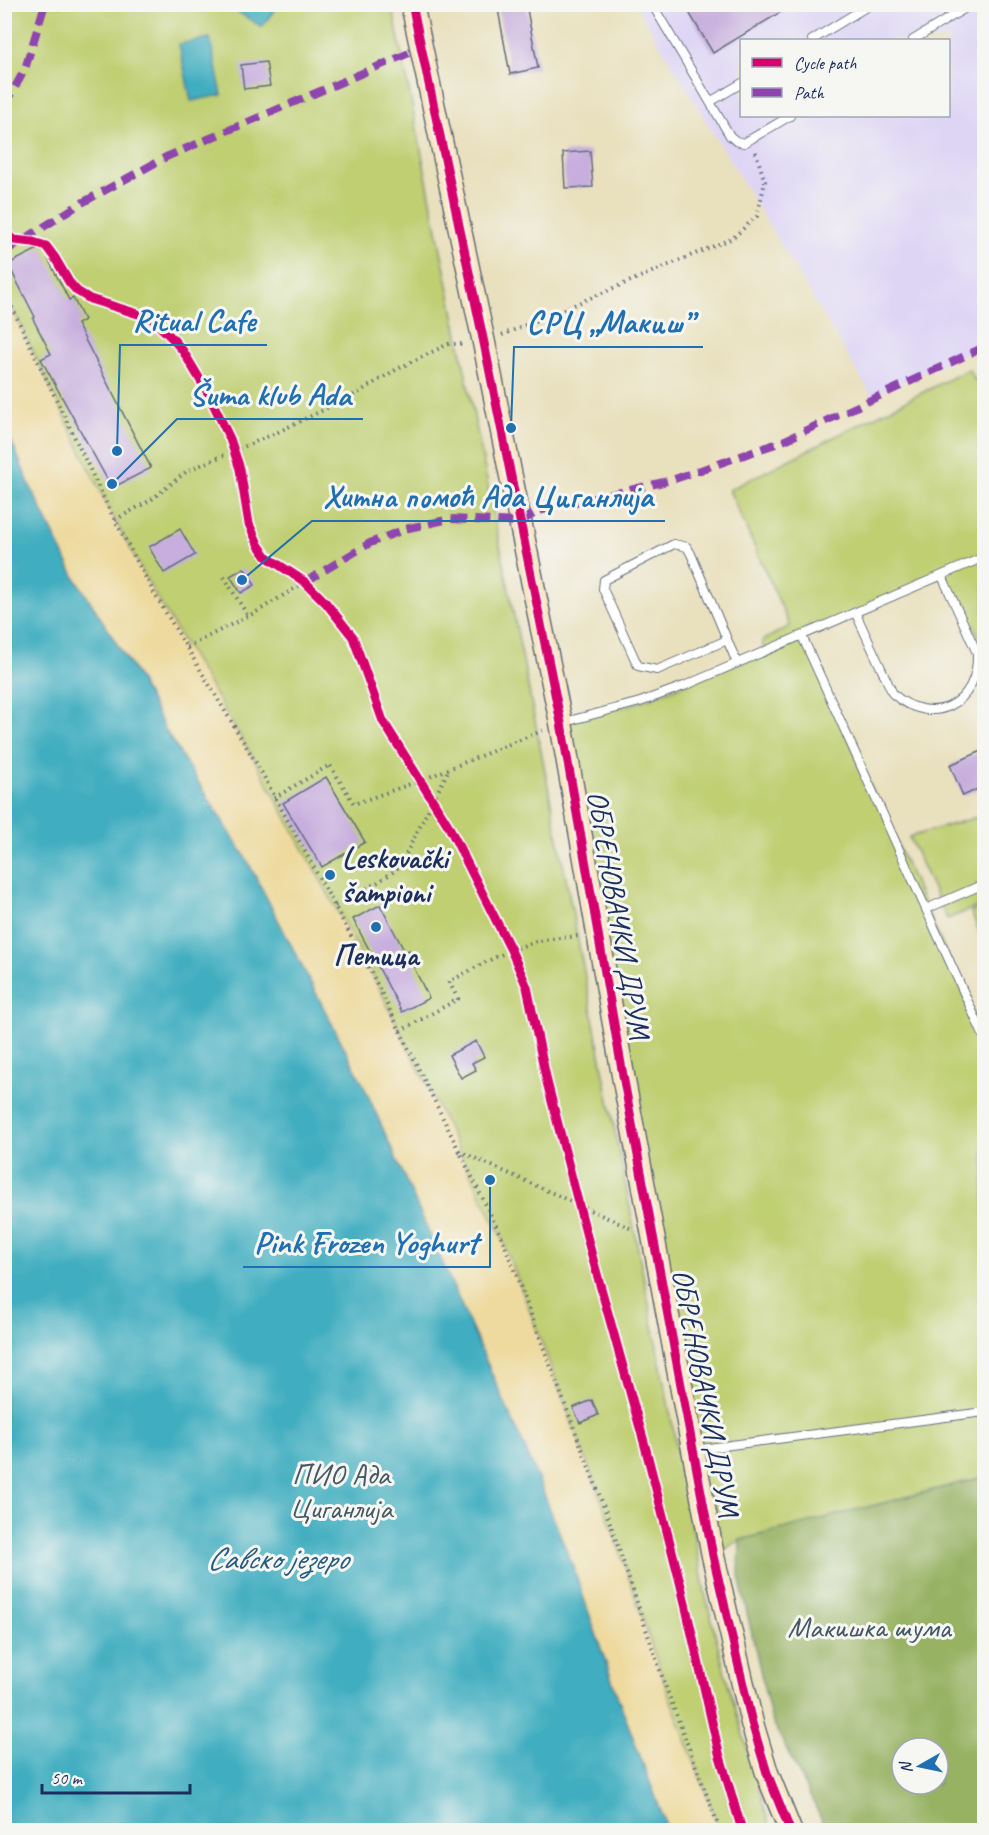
<svg xmlns="http://www.w3.org/2000/svg" width="989" height="1835" font-family="Caveat,sans-serif">
<style>
.built{fill:#ded5f5;fill-rule:evenodd}
.green{fill:#bfcf72;stroke:#6d7f68;stroke-width:1.5}
.forest{fill:#97b264;stroke:#597061;stroke-width:1.5;fill-rule:evenodd}
.sand{fill:#eeda9e;stroke:#84847e;stroke-width:1.5}
.water{fill:#41adc0;stroke:#2e6e8f;stroke-width:1.5}
.building{fill:#c7aede}
.lines{fill:none;stroke-linecap:round;stroke-linejoin:round}
.lane-casing{stroke:#636d7f;stroke-width:10}
.secondary-casing{stroke:#636d7f;stroke-width:25}
.path{stroke:#636d7f;stroke-width:4;stroke-dasharray:1.5 4.5;stroke-linecap:butt}
.lane{stroke:#fff;stroke-width:8}
.secondary{stroke:#f9e7c3;stroke-width:22}
.quiet{stroke:#8e44ad;stroke-width:8;stroke-dasharray:15 8;stroke-linecap:butt}
.cycleway-casing{stroke:#f6f6f2;stroke-width:13}
.cycleway{stroke:#d6006c;stroke-width:9}
.poi-dot{fill:#1f6fb2;stroke:#f6f6f2;stroke-width:2}
.labels{text-anchor:middle;dominant-baseline:central;stroke-width:6;stroke-linejoin:round;paint-order:stroke}
.poi-label{font-size:30px;font-weight:bold;fill:#1b2f5e;stroke:#f6f6f2;text-anchor:start}
.street-label{font-size:30px;fill:#1b2f5e;stroke:#f6f6f2}
.park-label{font-size:30px;fill:#445763;stroke:#f6f6f2}
.water-label{font-size:32px;font-style:italic;fill:#285b80;stroke:#f6f6f2}
.leader{fill:none;stroke:#1f6fb2;stroke-width:2}
.callout-dot{fill:#1f6fb2;stroke:#f6f6f2;stroke-width:2}
.callout-label{font-size:32px;text-anchor:middle;font-weight:bold;fill:#1f6fb2;stroke:#f6f6f2;stroke-width:6;stroke-linejoin:round;paint-order:stroke}
</style>
<rect width="100%" height="100%" fill="#f6f6f2"/>
<filter id="ink" filterUnits="userSpaceOnUse"><feTurbulence type="fractalNoise" baseFrequency=".0167" numOctaves="2"/><feDisplacementMap in="SourceGraphic" scale="12" xChannelSelector="R" yChannelSelector="G"/><feConvolveMatrix kernelMatrix="1 2 1 2 8 2 1 2 1" color-interpolation-filters="sRGB"/></filter>
<filter id="wash" filterUnits="userSpaceOnUse"><feTurbulence type="fractalNoise" baseFrequency=".008" numOctaves="4" result="noise"/><feDisplacementMap in="SourceGraphic" scale="24" xChannelSelector="R" yChannelSelector="G"/><feGaussianBlur stdDeviation="1.35" result="paint"/><feColorMatrix in="noise" values="0 0 0 0 0 0 0 0 0 0 0 0 0 0 0 0 0 1.4 0 .05"/><feComposite in="paint" operator="in"/></filter>
<g filter="url(#wash)">
<rect width="100%" height="100%" fill="#e9e0bd"/>
<path class="built" d="M636,5H984V345L872,396ZM742,40H948V116H742Z"/>
<g class="green">
<path d="M5,5H392L542,756L705,1593L726,1677L771,1830H5Z"/>
<path d="M969,369L974,380L984,375V644L942,576L803,636L984,1037V1477L740,1540L713,1556L561,723L640,702L764,652L762,641L790,626L729,490Z"/>
<path d="M984,815V904L947,919L909,837Z"/>
<path d="M984,906V943L971,912Z"/>
</g>
<path class="forest" d="M984,1477V1830H827L771,1718L739,1577L740,1540ZM902,1748H938V1784H902Z"/>
<path class="sand" d="M4,291L110,511L154,593L258,766L372,974L502,1238L610,1523L665,1685L720,1830H668L618,1698L573,1567L534,1469L363,1084L246,858L167,733L137,676L74,576L30,486L5,426Z"/>
<g class="water">
<path d="M237,4H278V5L262,27L233,9Z"/>
<path d="M210,38L222,95L191,101L179,44Z"/>
<path d="M5,426L30,486L74,576L137,676L167,733L246,858L363,1084L534,1469L573,1567L618,1698L668,1830H5Z"/>
</g>
<g id="blocks">
<g class="building">
<path d="M497,4H526L538,68L510,74Z"/>
<path d="M684,4H794L713,53Z"/>
<path d="M266,62L270,86L244,89L241,65Z"/>
<path d="M590,151L593,187L565,188L563,153Z"/>
<path d="M42,247L69,300L73,298L84,320L77,324L151,468L112,488L41,359L51,354L33,319L35,317L8,264Z"/>
<path d="M180,529L195,555L164,573L149,547Z"/>
<path d="M244,568L255,585L241,593L230,576Z"/>
<path d="M984,750V786L963,796L950,765Z"/>
<path d="M326,777L365,842L322,867L283,803Z"/>
<path d="M380,905L405,952L409,950L417,966L414,968L429,998L402,1012L353,919Z"/>
<path d="M476,1041L484,1057L472,1063L476,1070L461,1078L449,1055Z"/>
<path d="M592,1400L598,1415L580,1423L573,1408Z"/>
</g>
</g>
</g>
<g filter="url(#ink)">
<use href="#blocks" fill-opacity="0" stroke="#636d7f" stroke-width="1.5"/>
<g class="lines">
<g class="lane-casing">
<g id="lane">
<path d="M652,4L730,136L736,141L744,143L790,116"/>
<path d="M812,40L871,4"/>
<path d="M913,40L972,4"/>
<path d="M710,102L742,83"/>
<path d="M856,614L893,694C932,728 979,705 977,653L942,576"/>
<path d="M802,636L984,1037"/>
<path d="M727,640L657,670L638,666L603,589L604,580L674,544L687,547L691,554L737,663"/>
<path d="M561,723L640,702L684,686L984,557"/>
<path d="M926,909L984,884"/>
<path d="M693,1450L984,1412"/>
</g>
</g>
<g class="secondary-casing">
<path id="secondary" d="M412,4L484,343L561,723L624,1081L713,1556L752,1723L767,1773L790,1830"/>
</g>
<g class="path">
<path d="M4,291L110,511L154,593L258,766L372,974L502,1238L610,1523L665,1685L720,1830"/>
<path d="M502,335L733,238L757,216L765,182L755,150"/>
<path d="M115,520L151,500L187,471L276,433L356,394L397,369L432,352L448,344H466"/>
<path d="M224,577L248,616"/>
<path d="M187,647L258,611L305,582"/>
<path d="M274,798L330,765L354,804L419,781L544,730"/>
<path d="M335,906L378,882L396,870L406,854L449,769"/>
<path d="M400,1031L458,999L449,982C478,966 507,949 540,941C552,938 565,938 578,936"/>
<path d="M459,1151L632,1229"/>
</g>
<use href="#lane" class="lane"/>
<use href="#secondary" class="secondary"/>
<g class="quiet">
<path d="M4,107L25,69L45,4"/>
<path d="M4,252L80,204L166,157L421,48"/>
<path d="M305,582L370,543L405,529L450,519L520,522L539,511L672,480L781,442L984,347"/>
</g>
<g class="cycleway-casing">
<g id="cycleway">
<path d="M412,4L484,343L561,723L624,1081L713,1556L752,1723L767,1773L790,1830"/>
<path d="M4,229L10,237L14,240L33,242L46,246L55,258L69,282L77,291L90,299L151,318L172,338L183,351L208,393L230,439L240,469L249,524L259,546L267,557L305,582L326,603L353,637L383,721L448,825L511,950L527,987L547,1082L592,1256L644,1442L681,1586L719,1753L742,1830"/>
</g>
</g>
<use href="#cycleway" class="cycleway"/>
</g>
</g>
<g class="poi-dot">
<circle cx="330" cy="875" r="6"/>
<circle cx="376" cy="927" r="6"/>
</g>
<g class="labels">
<g class="poi-label">
<text x="342" y="858">Leskovački<tspan x="342" dy="34">šampioni</tspan></text>
<text x="376" y="955" text-anchor="middle">Петица</text>
</g>
<g class="street-label">
<text transform="translate(619 915) rotate(80)">ОБРЕНОВАЧКИ ДРУМ</text>
<text transform="translate(706 1393) rotate(79)">ОБРЕНОВАЧКИ ДРУМ</text>
</g>
<g class="park-label">
<text x="341" y="1474">ПИО Ада<tspan x="341" dy="34">Циганлија</tspan></text>
<text x="869" y="1627">Макишка шума</text>
</g>
<g class="water-label">
<text x="277" y="1558">Савско језеро</text>
</g>
</g>
<path class="leader" d="M117 451L120 345H267M511 428L514 347H703M112 484L177 419H363M242 580L312 521H665M490 1180L490 1267H243"/>
<g class="callout-dot">
<circle cx="117" cy="451" r="6"/>
<circle cx="511" cy="428" r="6"/>
<circle cx="112" cy="484" r="6"/>
<circle cx="242" cy="580" r="6"/>
<circle cx="490" cy="1180" r="6"/>
</g>
<g class="callout-label">
<text x="194" y="331">Ritual Cafe</text>
<text x="609" y="333">СРЦ „Макиш”</text>
<text x="270" y="405">Šuma klub Ada</text>
<text x="488" y="507">Хитна помоћ Ада Циганлија</text>
<text x="366" y="1253">Pink Frozen Yoghurt</text>
</g>
<rect width="989" height="1835" fill="none" stroke="#f6f6f2" stroke-width="24"/>
<rect x="740" y="39" width="210" height="78" fill="#f6f6f2" stroke="#9ea6b7" stroke-width="1.5"/>
<rect x="752" y="58" width="30" height="9" fill="#d6006c" stroke="#9ea6b7" stroke-width="1.5"/>
<text x="794" y="69" font-size="18" fill="#1b2f5e">Cycle path</text>
<rect x="752" y="88" width="30" height="9" fill="#8e44ad" stroke="#9ea6b7" stroke-width="1.5"/>
<text x="794" y="99" font-size="18" fill="#1b2f5e">Path</text>
<g transform="translate(920 1766) rotate(261)"><circle r="28" fill="#f6f6f2" stroke="#9ea6b7" stroke-width="1.5"/>
<path d="M0-4.5L10 22L0 15L-10 22Z" fill="#1f6fb2"/>
<text y="-9" font-size="16" font-weight="bold" text-anchor="middle" fill="#1b2f5e">N</text>
</g>
<path d="M42 1784v9h148v-9" fill="none" stroke="#1b2f5e" stroke-width="3"/>
<text x="51" y="1784" font-size="18" fill="#1b2f5e" stroke="#f6f6f2" stroke-width="4.5" paint-order="stroke">50 m</text>
</svg>
